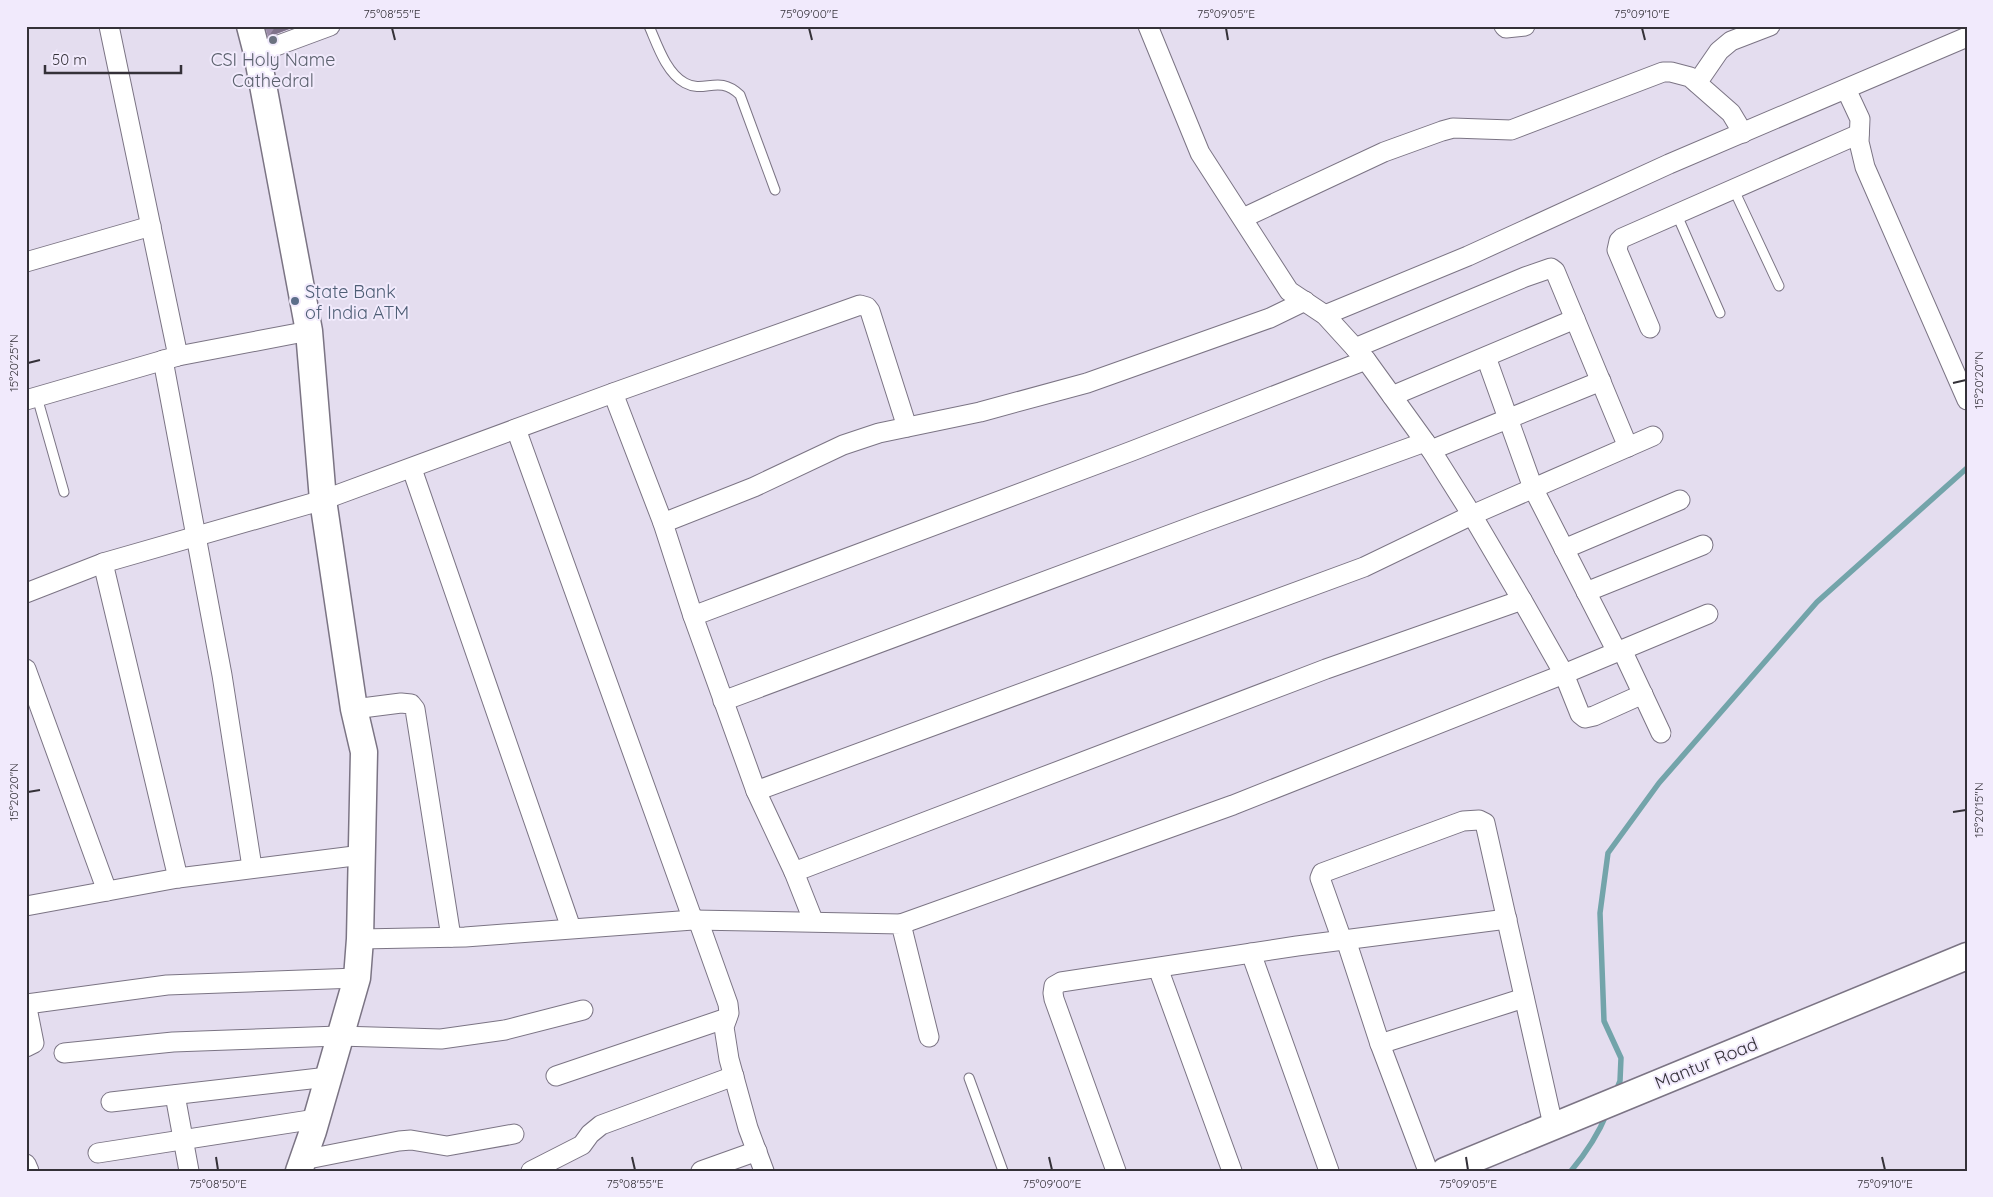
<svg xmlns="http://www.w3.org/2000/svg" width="1993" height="1197" font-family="Quicksand,sans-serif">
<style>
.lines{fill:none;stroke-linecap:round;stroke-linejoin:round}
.stream{stroke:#73a4aa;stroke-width:5.5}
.lane-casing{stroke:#7b7484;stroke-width:11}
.street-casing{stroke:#7b7484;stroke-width:21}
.secondary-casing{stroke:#7b7484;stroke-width:29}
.lane{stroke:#fff;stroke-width:9}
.street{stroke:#fff;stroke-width:19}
.secondary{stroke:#fff;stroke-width:26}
.wall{fill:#9c8ca9}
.shaded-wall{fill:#7f728a}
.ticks{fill:none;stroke:#343138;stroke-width:2}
.worship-dot{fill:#6b7280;stroke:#f1eafc;stroke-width:2}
.service-dot{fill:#5c6f8a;stroke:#f1eafc;stroke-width:2}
.labels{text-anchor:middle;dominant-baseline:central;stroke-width:4;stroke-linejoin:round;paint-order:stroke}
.worship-label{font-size:18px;fill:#5b616d;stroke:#f1eafc}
.service-label{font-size:18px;fill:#4e5e75;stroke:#f1eafc;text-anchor:start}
.street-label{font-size:18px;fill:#343138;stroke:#f1eafc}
.neatline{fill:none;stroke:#343138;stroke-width:2}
.ticks-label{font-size:12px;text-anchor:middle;fill:#343138}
</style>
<rect width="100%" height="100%" fill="#e4ddef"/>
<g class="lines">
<g class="stream">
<path d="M1615,1093L1620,1081L1621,1058L1604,1021L1600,913L1608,853L1659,783L1817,602L1967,468"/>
<path d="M1571,1171C1586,1153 1598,1135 1607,1113"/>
</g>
<g class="lane-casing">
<g id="lane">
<path d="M649,26C657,44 666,73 685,83C705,94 718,74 740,95L775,190"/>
<path d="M1734,190L1779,286"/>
<path d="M1677,215L1720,313"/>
<path d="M37,397L64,492"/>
<path d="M969,1078L1003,1171"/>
</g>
</g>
<g class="street-casing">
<g id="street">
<path d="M109,26L178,356"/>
<path d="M1148,26L1200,153L1289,291L1325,315L1366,360L1431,450L1472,515L1522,600"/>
<path d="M1504,26L1506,28L1525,26"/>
<path d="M257,53L330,26"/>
<path d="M1697,83L1719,51L1731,41L1770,26"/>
<path d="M1846,89L1860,119L1859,142L1865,167L1967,400"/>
<path d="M1243,218L1384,152L1442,131L1453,128L1511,130L1663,72H1671L1690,77L1731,113L1743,133"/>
<path d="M26,262L151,226"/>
<path d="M1325,315L1468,256L1669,164L1967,37"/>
<path d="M1650,328L1617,250L1619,241L1622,238L1859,134"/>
<path d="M1355,348L1525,277L1551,268L1555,271L1628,447"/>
<path d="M1486,357L1533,488L1617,652"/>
<path d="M163,360L222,675L252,867"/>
<path d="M613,393L663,523L693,616"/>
<path d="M1392,396L1575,319"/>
<path d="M26,400L178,356L309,331"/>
<path d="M516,429L693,920"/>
<path d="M1431,450L1601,381"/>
<path d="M412,469L571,928"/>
<path d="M663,523L754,487L843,445L879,433L980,412L1087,383L1270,318L1305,301"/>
<path d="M1564,549L1680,500"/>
<path d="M103,563L178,878"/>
<path d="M1586,592L1703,545"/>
<path d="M26,593L103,563L323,500L613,393L860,305L867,307L870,311L907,427"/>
<path d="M1622,650L1661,733"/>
<path d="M26,669L107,891"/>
<path d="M1643,694L1594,716L1585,718L1580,714L1564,674L1708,614"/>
<path d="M723,701L1204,522L1425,442"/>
<path d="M354,709L401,703L411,704L415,709L451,937"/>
<path d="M756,791L1364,567L1472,515L1653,436"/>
<path d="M794,872L756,791L693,616L1132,451L1366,360"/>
<path d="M26,906L178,878L362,855"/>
<path d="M698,920L728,1004L729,1013L724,1027L729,1059L748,1128L764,1171"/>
<path d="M813,920L794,872L1326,669L1522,600L1564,674L1233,805L901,924"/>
<path d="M360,939L465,937L693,920L901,924L929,1037"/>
<path d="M1342,940L1320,878L1322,873L1463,821L1479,820L1485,823L1553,1125"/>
<path d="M1346,940L1380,1044L1428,1171"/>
<path d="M1251,953L1329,1171"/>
<path d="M1158,968L1232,1171"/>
<path d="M26,1003L34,1043L26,1047"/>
<path d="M27,1004L167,985L357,978"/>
<path d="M1380,1044L1524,998"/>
<path d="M64,1053L173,1042L339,1036L441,1039L505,1030L583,1010"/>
<path d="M556,1076L727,1018"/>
<path d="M175,1095L189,1171"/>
<path d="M111,1102L328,1077"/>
<path d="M98,1153L316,1119"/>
<path d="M303,1160L399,1141L411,1140L447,1146L514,1134"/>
<path d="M26,1164L29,1171"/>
<path d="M531,1171L582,1145L590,1134L601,1125L734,1076"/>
<path d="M701,1171L757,1151"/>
<path d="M1116,1171L1054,999L1053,993L1054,986L1061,982L1297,946L1507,919"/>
</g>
</g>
<g class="secondary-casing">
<g id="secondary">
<path d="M250,26L257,53L309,331L323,500L354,709L364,752L360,939L357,978L313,1131L299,1171"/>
<path d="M1445,1171L1967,956"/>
</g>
</g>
<use href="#lane" class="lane"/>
<use href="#street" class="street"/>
<use href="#secondary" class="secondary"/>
</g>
<path class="wall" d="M265,26H297L268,37Z"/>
<path class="shaded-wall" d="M276,26H297L268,37Z"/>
<path class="ticks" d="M392,28L395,40M809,28L812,40M1226,28L1228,40M1642,28L1645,40M28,363L40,360M1953,383L1966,380M28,792L40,790M1953,812L1966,810M216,1157L218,1170M632,1157L635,1170M1049,1157L1052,1170M1466,1157L1468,1170M1882,1157L1885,1170"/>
<circle class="worship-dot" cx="273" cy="40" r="5"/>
<circle class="service-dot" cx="295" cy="301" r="5"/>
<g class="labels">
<g class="worship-label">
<text x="273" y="59">CSI Holy Name<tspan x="273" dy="21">Cathedral</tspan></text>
</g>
<g class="service-label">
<text x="305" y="291">State Bank<tspan x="305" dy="21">of India ATM</tspan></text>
</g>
<g class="street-label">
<text transform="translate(1706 1063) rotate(-22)">Mantur Road</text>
</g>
</g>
<rect width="1993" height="1197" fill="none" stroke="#f1eafc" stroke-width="55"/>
<path d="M45 65v8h136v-8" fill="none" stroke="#343138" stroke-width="2.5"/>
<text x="52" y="65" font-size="15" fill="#343138" stroke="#f1eafc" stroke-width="4" paint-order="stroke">50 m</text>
<rect x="28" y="28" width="1938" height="1142" class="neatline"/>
<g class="ticks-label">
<text x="392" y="18">75°08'55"E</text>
<text x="809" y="18">75°09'00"E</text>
<text x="1226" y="18">75°09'05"E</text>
<text x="1642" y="18">75°09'10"E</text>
<text transform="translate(14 363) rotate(-90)" y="4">15°20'25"N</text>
<text transform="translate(1979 380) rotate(-90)" y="4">15°20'20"N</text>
<text transform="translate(14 792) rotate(-90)" y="4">15°20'20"N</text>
<text transform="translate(1979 810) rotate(-90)" y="4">15°20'15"N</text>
<text x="218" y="1188">75°08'50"E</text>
<text x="635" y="1188">75°08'55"E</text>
<text x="1052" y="1188">75°09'00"E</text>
<text x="1468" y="1188">75°09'05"E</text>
<text x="1885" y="1188">75°09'10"E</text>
</g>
</svg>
